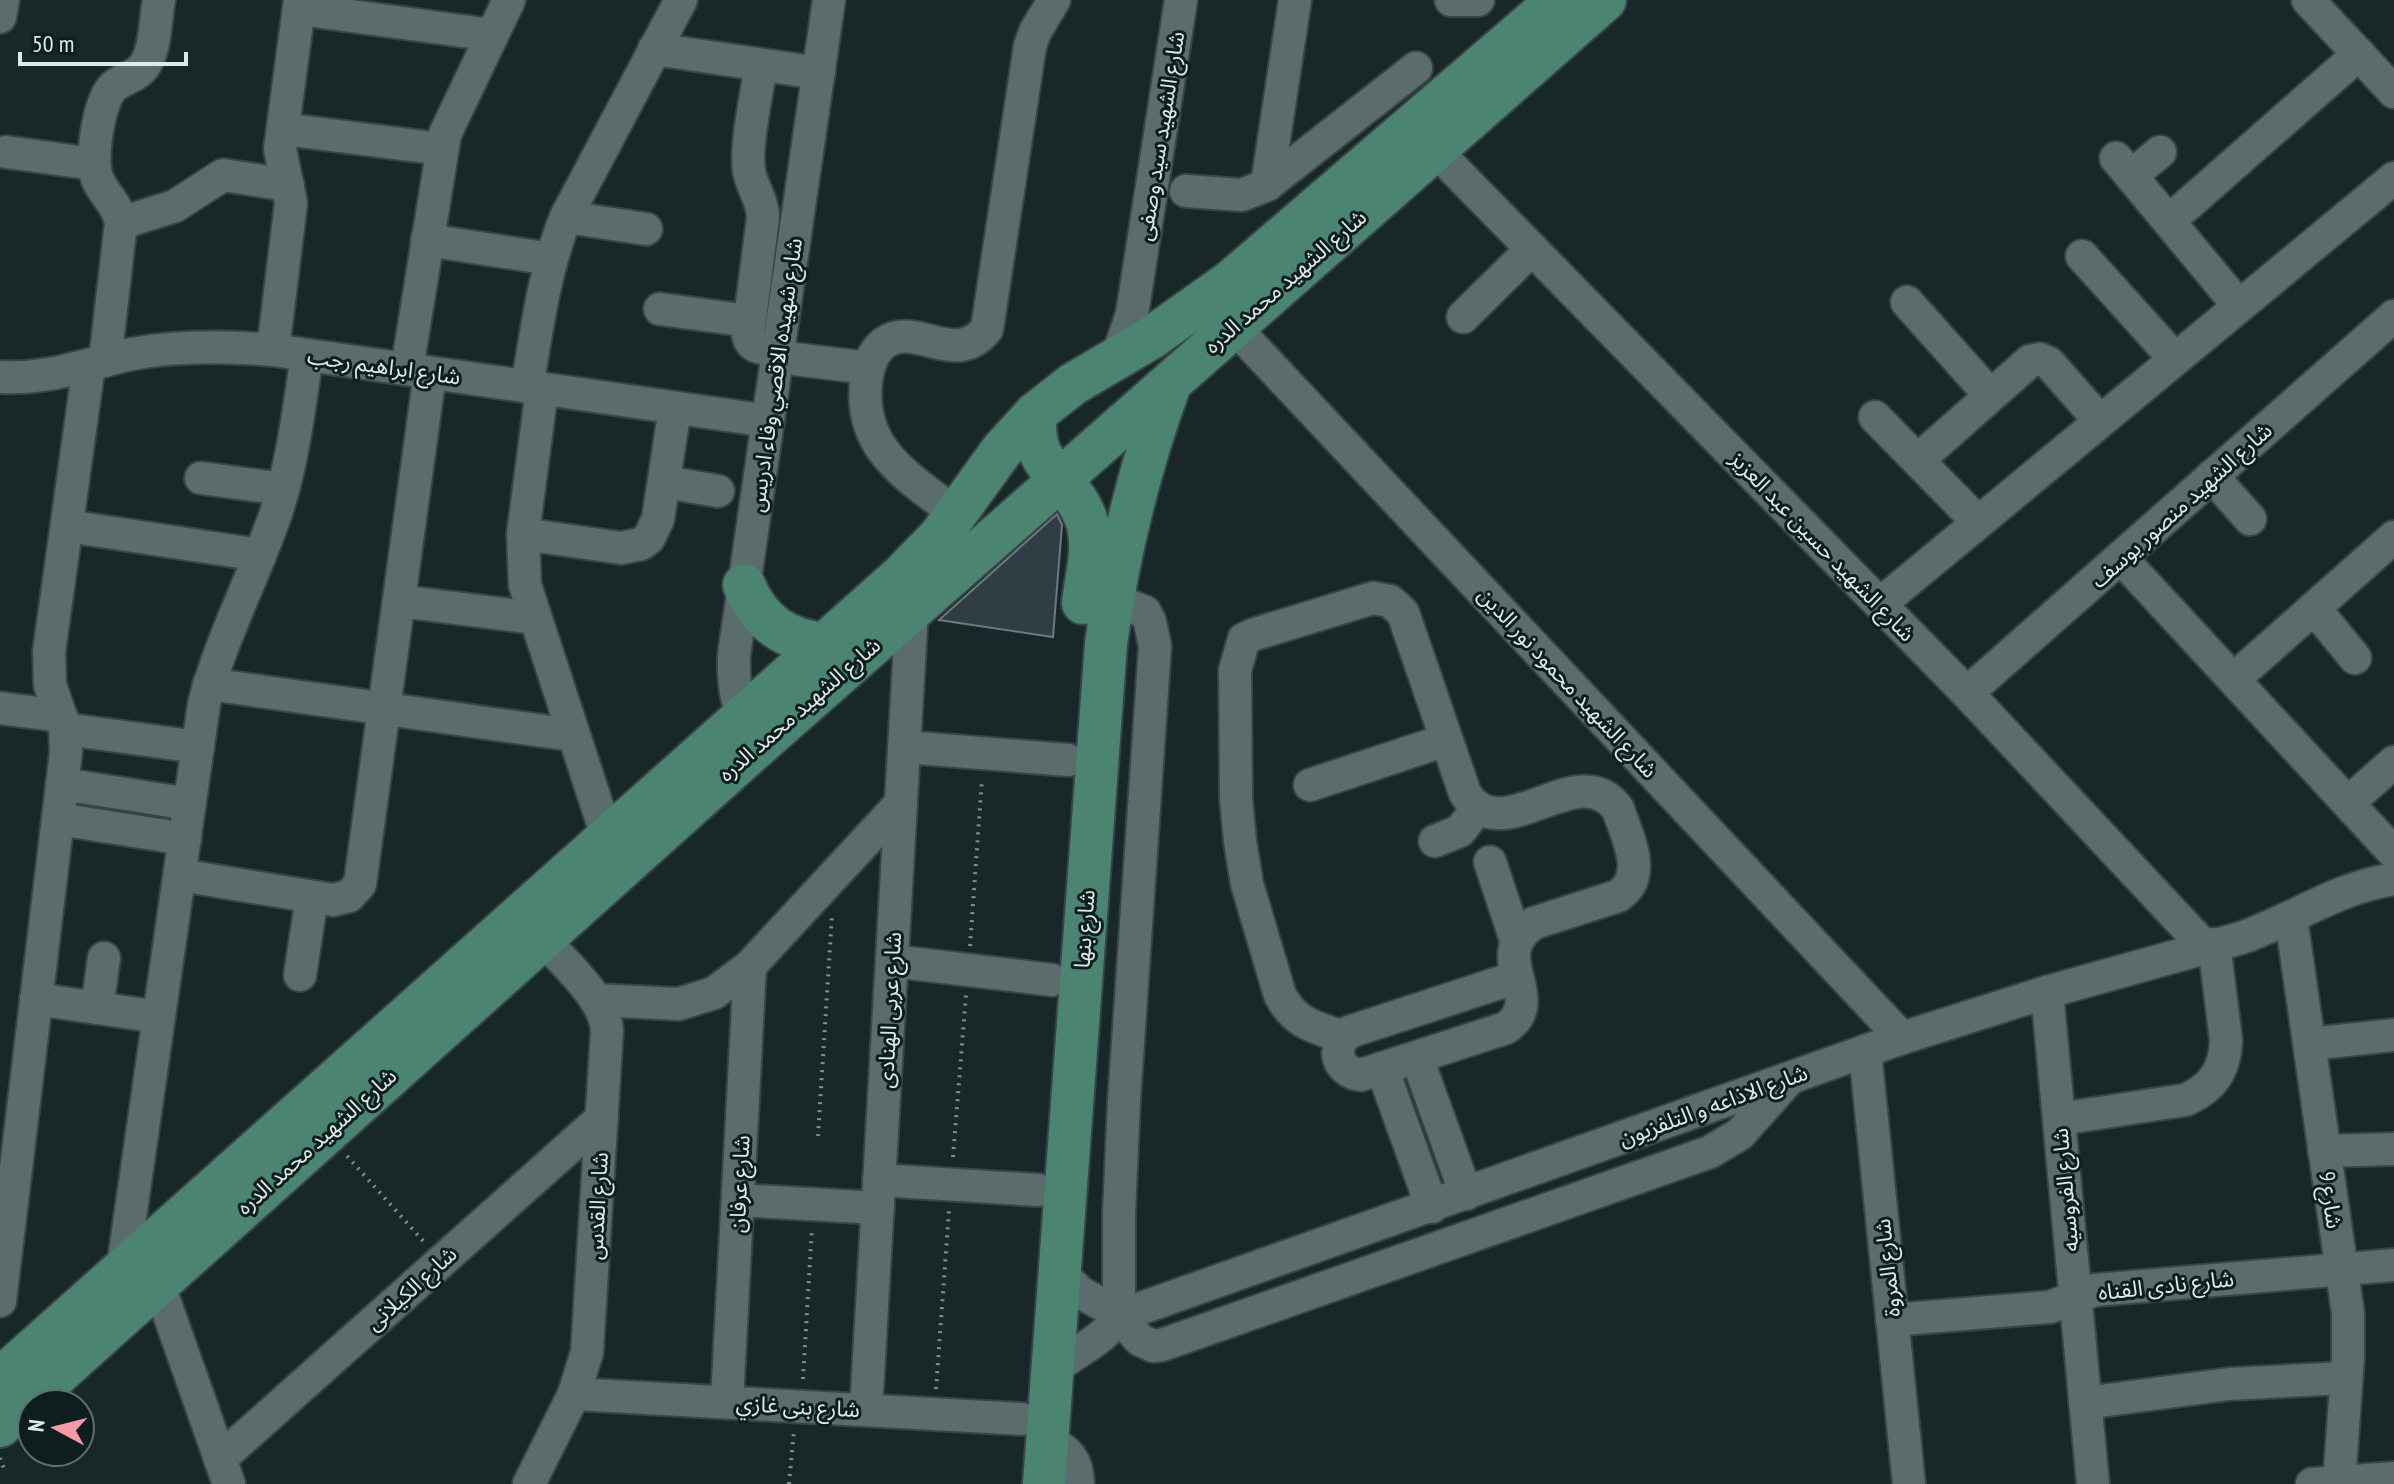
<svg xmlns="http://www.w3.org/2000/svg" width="2394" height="1484" font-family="'PT Sans Narrow','Noto Sans Arabic',sans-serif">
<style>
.building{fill:#303d44;stroke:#6b7a82;stroke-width:2}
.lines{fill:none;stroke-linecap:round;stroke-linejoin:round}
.minor-casing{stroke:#384445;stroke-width:36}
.major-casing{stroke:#384445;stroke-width:46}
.path{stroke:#828f8f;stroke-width:4;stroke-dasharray:2 6;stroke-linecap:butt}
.minor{stroke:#5a6c6c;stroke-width:32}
.major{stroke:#4b8571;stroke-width:42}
.labels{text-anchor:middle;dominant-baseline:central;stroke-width:6;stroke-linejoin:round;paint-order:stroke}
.street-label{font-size:22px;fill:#dee8e8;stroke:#0e1e1f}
</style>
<rect width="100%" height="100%" fill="#182828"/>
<path class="building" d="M1057,514L1062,525L1053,637L939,620Z"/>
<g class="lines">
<g class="minor-casing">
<g id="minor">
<path d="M1451,0H1478"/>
<path d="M2308,0L2394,92"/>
<path d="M299,9L492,35"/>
<path d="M0,17L3,0"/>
<path d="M654,49L819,73"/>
<path d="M761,65C757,94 745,144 749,171C752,188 763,200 763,218L748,334C750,350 765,348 778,350"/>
<path d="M283,129L441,149"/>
<path d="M1435,150L1967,693L2205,947"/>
<path d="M6,152L94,164"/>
<path d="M2116,158L2239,306"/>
<path d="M2131,176L2160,152"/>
<path d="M1267,185L1295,0"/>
<path d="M1186,191L1242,195L1267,185L1416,68"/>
<path d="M566,217L646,229"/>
<path d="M2169,221L2359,54"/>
<path d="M121,223L175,206L223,175L288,185"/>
<path d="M427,240L551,259"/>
<path d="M2082,256L2175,359"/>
<path d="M1907,302L1990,395"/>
<path d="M660,309L749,321"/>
<path d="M1463,317L1532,249"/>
<path d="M1234,327L1902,1038"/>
<path d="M273,350L291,203L280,149L300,0"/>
<path d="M778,357L868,368"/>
<path d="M1117,358L1132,314L1181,0"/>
<path d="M105,361L121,223C118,201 96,190 95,168C93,149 99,99 114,86C123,79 137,76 144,66C156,50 155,19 159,0"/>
<path d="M407,369L445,134L509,0"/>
<path d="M0,377C50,380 85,364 132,354C179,345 226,346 273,350L768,421"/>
<path d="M527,387C537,329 544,271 566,217L681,0"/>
<path d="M542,389L523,534L525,585L607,836"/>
<path d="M1875,417L1978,522"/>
<path d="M1918,460L2030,361L2040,359L2049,363L2100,421"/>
<path d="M2212,476L2250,519"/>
<path d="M201,478L283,489"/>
<path d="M664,482L718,491"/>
<path d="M958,515C907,476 855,448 867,375C870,361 875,347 889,340C922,325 956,367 987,329L1030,46L1035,32L1054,0"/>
<path d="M67,526L260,555"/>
<path d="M523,534L621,548L641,544L649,538L658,519L675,408"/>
<path d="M2121,558L2394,853"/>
<path d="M1112,599L1145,612L1150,622L1155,646L1124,1101L1119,1213V1316"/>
<path d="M399,601L534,618"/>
<path d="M1880,604L2394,178"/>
<path d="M2314,608L2355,658"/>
<path d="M2234,679L2394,537"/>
<path d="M209,684L572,735"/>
<path d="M1967,693L2394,316"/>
<path d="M0,708L61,716"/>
<path d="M65,729L198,747"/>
<path d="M754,734C736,710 733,684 734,655L829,0"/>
<path d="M905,747L1068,760"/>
<path d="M62,784L189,804"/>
<path d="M1310,785L1446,740"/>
<path d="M2348,803L2394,762"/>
<path d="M58,819L185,839"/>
<path d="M1435,841L1460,831L1478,808"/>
<path d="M1490,862L1516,940"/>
<path d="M180,875L333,900L349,896L360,884L430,373"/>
<path d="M2291,918L2348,1313V1357L2339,1484"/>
<path d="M892,961L1052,980"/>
<path d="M300,975L312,897"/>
<path d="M2047,992L2093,1484"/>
<path d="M36,999L159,1017"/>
<path d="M596,1000L679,1004L714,993L750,966L901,803"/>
<path d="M97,1008L104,958"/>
<path d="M1343,1037C1315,1027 1295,1024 1280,995L1247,884L1240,841L1236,798L1235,670L1244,639L1252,635L1373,598L1390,601L1403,613L1465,793C1502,854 1578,753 1618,809C1627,837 1649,876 1618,896L1534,923C1484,957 1549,998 1506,1028L1361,1075C1337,1072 1330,1047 1349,1032L1517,977"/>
<path d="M2310,1044L2394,1035"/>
<path d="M1865,1051L1909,1484"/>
<path d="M1417,1058L1466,1194"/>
<path d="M1382,1068L1432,1207"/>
<path d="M2059,1119L2185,1100C2213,1088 2225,1070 2226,1040L2214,944"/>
<path d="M2324,1151L2394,1149"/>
<path d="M879,1180L1038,1190"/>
<path d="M738,1200L878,1208"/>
<path d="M1059,1272L1081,1293L1114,1311L1140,1340L1153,1346L1162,1345L1710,1152L1740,1134L1789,1079"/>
<path d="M122,1273L204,704C221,638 254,577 276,513C293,462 299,408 307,355"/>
<path d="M158,1283L229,1484"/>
<path d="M0,1301L66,752L65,729L50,685L49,652L89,365"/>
<path d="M1892,1320L2050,1307L2095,1290L2394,1265"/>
<path d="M1052,1371C1073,1352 1104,1341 1119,1316L1902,1038L2047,992L2241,938C2293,920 2338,887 2394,879"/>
<path d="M574,1394L1022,1419"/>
<path d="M727,1401L750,966"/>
<path d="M2085,1403L2229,1384L2345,1378"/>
<path d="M866,1410L912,610"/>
<path d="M1047,1442C1068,1448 1078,1462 1078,1484"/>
<path d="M220,1459L602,1118"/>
<path d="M529,1484L574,1394L587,1352L607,1030C605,998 563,962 542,938"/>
<path d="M2312,1484L2394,1478"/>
</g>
</g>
<g class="major-casing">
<g id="major">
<path d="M1036,413C1028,472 1073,476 1087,522C1095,549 1086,576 1083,603"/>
<path d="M744,585C760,623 786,641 827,644"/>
<path d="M0,1379L901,576L940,536L1002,450L1036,413L1073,384L1151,338L1230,282L1558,0"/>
<path d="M0,1426L761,743L1605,0"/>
<path d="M1044,1484L1106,644C1118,554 1139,469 1170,384"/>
</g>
</g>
<g class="path">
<path d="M970,946L982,779"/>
<path d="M818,1136L832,915"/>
<path d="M347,1156L424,1242"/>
<path d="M953,1157L966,995"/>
<path d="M803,1379L812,1228"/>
<path d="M936,1389L949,1210"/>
<path d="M0,1458L5,1472"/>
<path d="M789,1484L794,1431"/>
</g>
<use href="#minor" class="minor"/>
<use href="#major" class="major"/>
</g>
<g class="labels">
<g class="street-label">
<text transform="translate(1160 136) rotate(-81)">شارع الشهيد سيد وصفى</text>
<text transform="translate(1285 281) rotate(-41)">شارع الشهيد محمد الدره</text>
<text transform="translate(384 366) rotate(8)">شارع ابراهيم رجب</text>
<text transform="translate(775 375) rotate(-82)">شارع شهيده الاقصي وفاء ادريس</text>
<text transform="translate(2181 505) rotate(-42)">شارع الشهيد منصور يوسف</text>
<text transform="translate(1823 546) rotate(46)">شارع الشهيد حسين عبد العزيز</text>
<text transform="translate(1568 682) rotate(47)">شارع الشهيد محمود نور الدين</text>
<text transform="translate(799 709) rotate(-41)">شارع الشهيد محمد الدره</text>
<text transform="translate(1084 929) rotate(-86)">شارع بنها</text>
<text transform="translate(889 1010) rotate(-87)">شارع عربى الهنادى</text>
<text transform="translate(1713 1105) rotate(-20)">شارع الاذاعه و التلفزيون</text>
<text transform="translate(316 1141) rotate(-42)">شارع الشهيد محمد الدره</text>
<text transform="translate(739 1184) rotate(-87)">شارع عرفان</text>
<text transform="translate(2065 1190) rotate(-95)">شارع الفروسيه</text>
<text transform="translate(2331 1200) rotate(82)">شارع 9</text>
<text transform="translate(597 1206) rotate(-87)">شارع القدس</text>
<text transform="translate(1887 1268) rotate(-96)">شارع المروة</text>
<text transform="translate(2166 1285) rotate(-6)">شارع نادى القناه</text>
<text transform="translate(411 1288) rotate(-42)">شارع الكيلانى</text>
<text transform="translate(798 1406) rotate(3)">شارع بنى غازي</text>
</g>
</g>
<g transform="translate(56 1428) rotate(277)"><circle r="38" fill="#0e1e1f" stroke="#616f6f" stroke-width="2"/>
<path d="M0-6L14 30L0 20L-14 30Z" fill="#f49aa6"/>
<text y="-12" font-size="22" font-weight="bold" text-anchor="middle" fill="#dee8e8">N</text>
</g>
<path d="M20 52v12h166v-12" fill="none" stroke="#dee8e8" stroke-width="4"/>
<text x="32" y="52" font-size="24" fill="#dee8e8" stroke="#0e1e1f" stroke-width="6" paint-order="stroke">50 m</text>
</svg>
